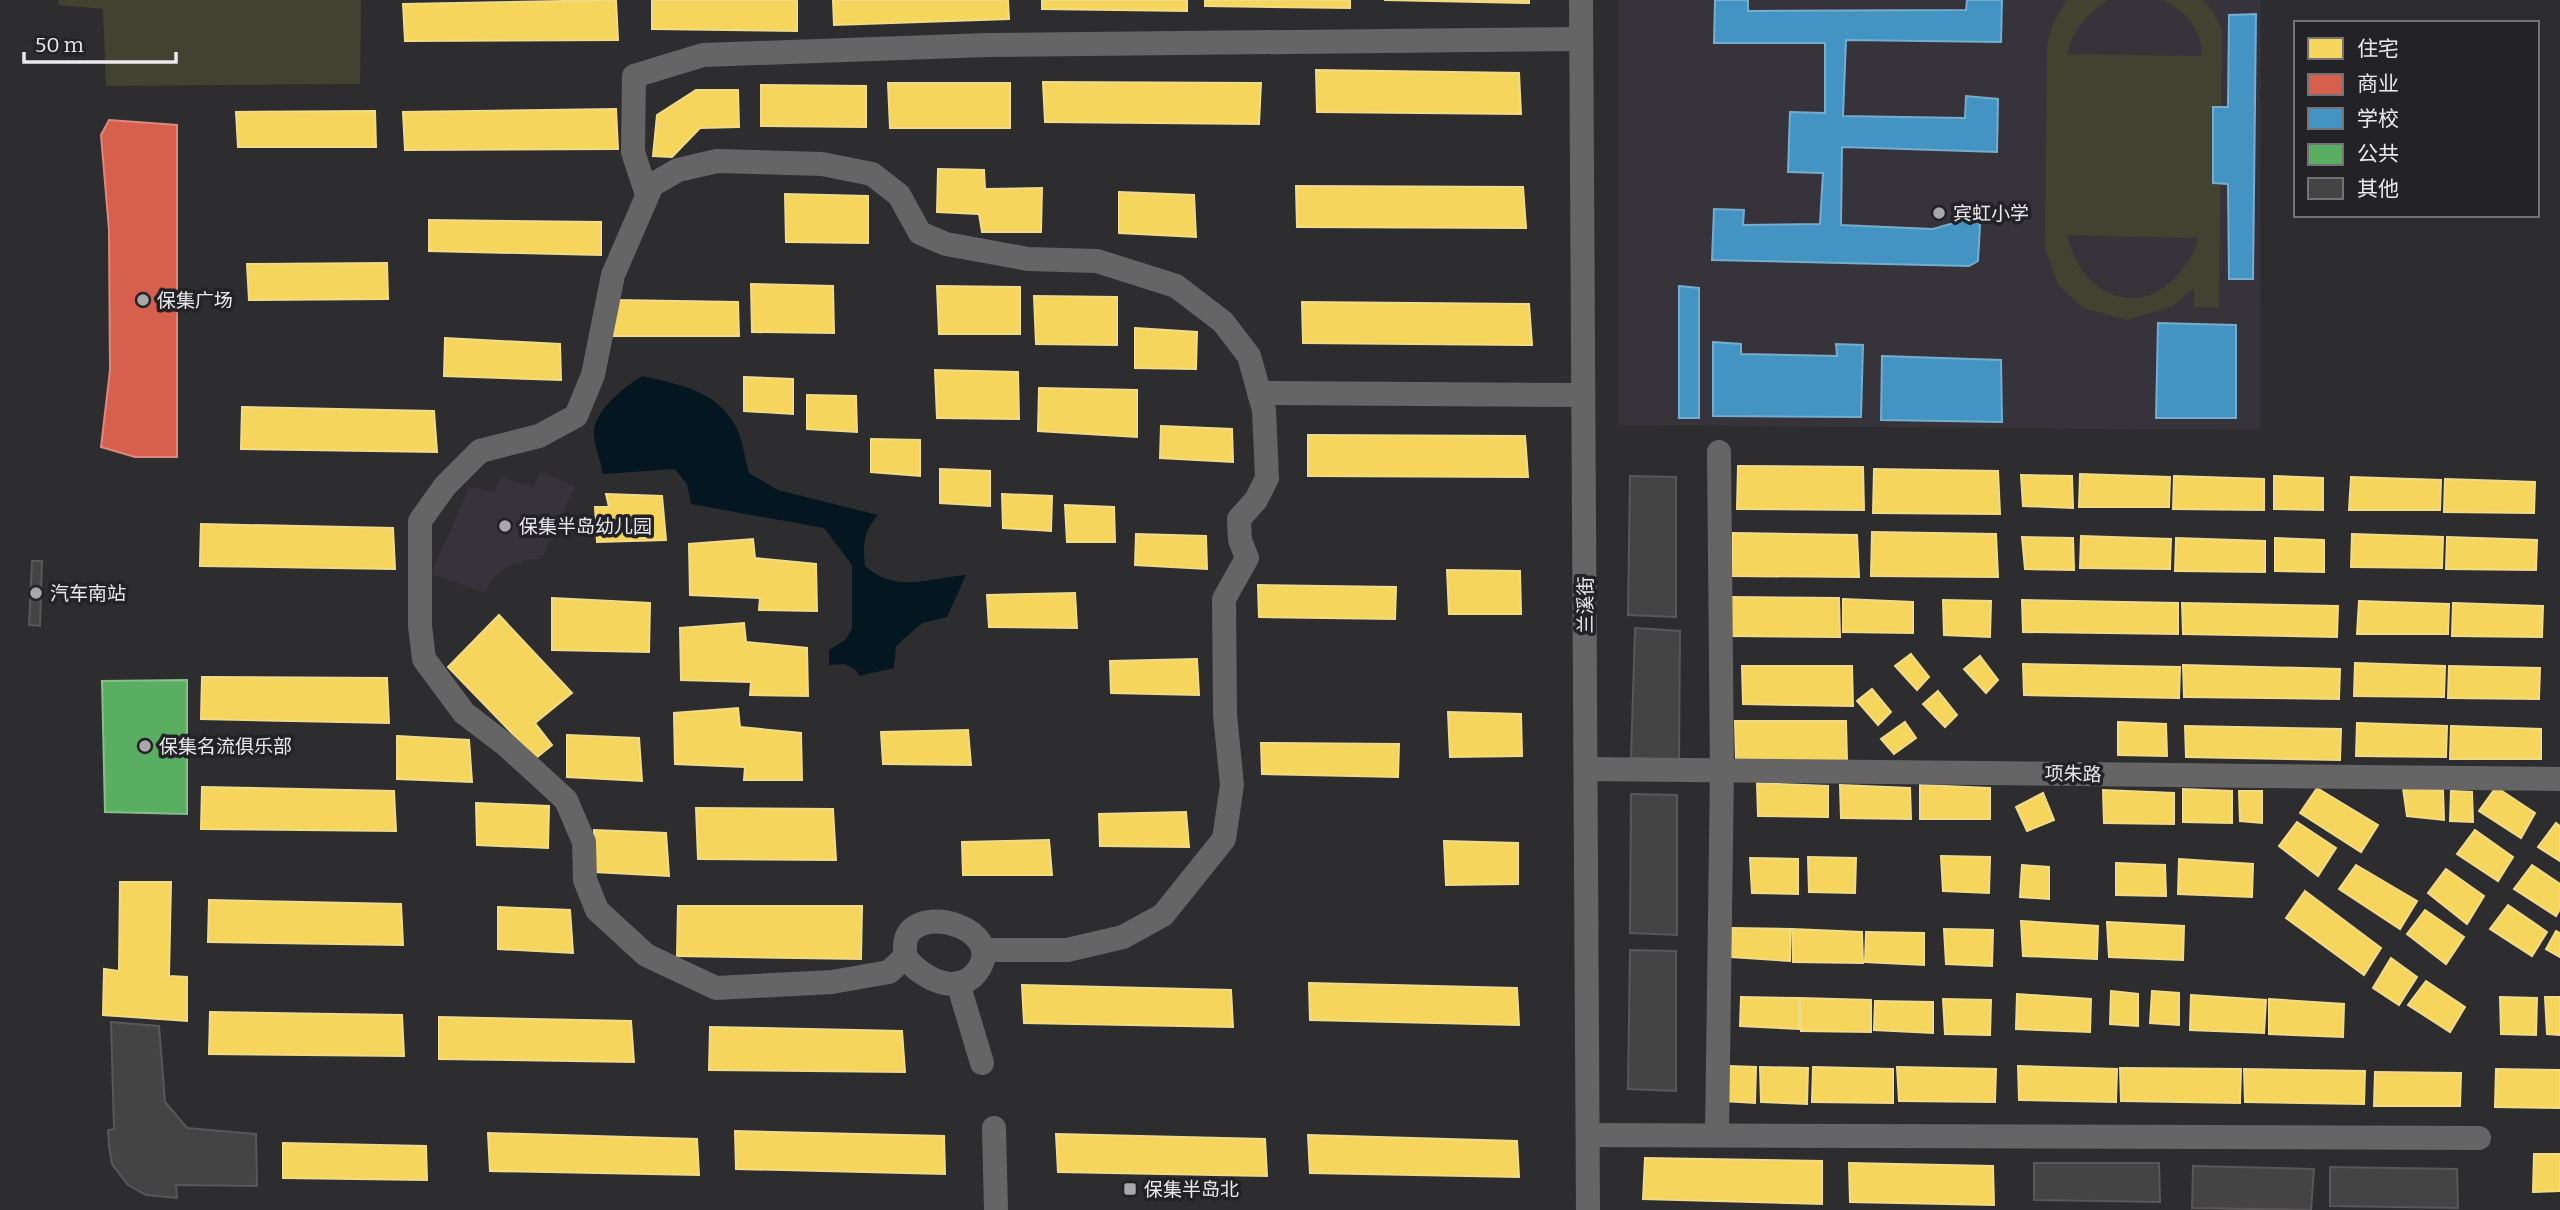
<svg xmlns="http://www.w3.org/2000/svg" width="2560" height="1210" font-family="Bitter,'Noto Sans SC',serif">
<style>
.built{fill:#36333b}
.green{fill:#424230;fill-rule:evenodd}
.water{fill:#041720}
.homes{fill:#f6d55c;stroke:#f2db87;stroke-width:2}
.shops{fill:#d6604d;stroke:#dc897d;stroke-width:2}
.schools{fill:#4393c3;stroke:#75adcf;stroke-width:2}
.public{fill:#5aae61;stroke:#85c08b;stroke-width:2}
.building{fill:#454445;stroke:#595758;stroke-width:2}
.lines{fill:none;stroke-linecap:round;stroke-linejoin:round}
.minor{stroke:#666565;stroke-width:24}
.poi-dot{fill:#a8a7aa;stroke:#232226;stroke-width:2.5}
.labels{text-anchor:middle;dominant-baseline:central;stroke-width:7;stroke-linejoin:round;paint-order:stroke}
.poi-label{font-size:19px;fill:#eae9ec;stroke:#232226;text-anchor:start}
.street-label{font-size:19px;fill:#eae9ec;stroke:#232226}
</style>
<rect width="100%" height="100%" fill="#2d2c2e"/>
<g class="built">
<path d="M1618,0H2261L2260,430L1618,425Z"/>
<path d="M540,472L575,486L542,559L525,560L505,568L492,579L485,593L431,574L469,487L495,492L501,477L533,487Z"/>
</g>
<g class="green">
<path d="M58,0H361L360,84L106,86L103,9L58,5Z"/>
<path d="M2066,0H2108C2087,13 2073,30 2067,54L2201,56C2204,31 2185,11 2163,0H2203L2213,11L2222,31L2219,307H2194V288L2173,306L2127,320L2083,308L2058,284L2045,249L2047,44L2052,26ZM2067,235L2197,238C2197,248 2190,259 2184,267C2143,324 2080,296 2067,235Z"/>
</g>
<path class="water" d="M642,376C682,385 724,392 740,436C744,448 745,461 749,473L778,490L878,515C863,532 863,544 865,566C897,594 927,578 966,575L947,617L922,623L896,646L894,668L859,676L856,670L845,664L829,665V650L845,640L852,629V565L824,528L691,504L687,484L675,469L603,474C601,462 595,448 594,436C591,413 625,386 642,376Z"/>
<g class="homes">
<path d="M616,0L618,40L405,41L403,4Z"/>
<path d="M652,0H797V31L652,29Z"/>
<path d="M833,0H1008L1009,19L834,25Z"/>
<path d="M1042,0H1187V11L1042,9Z"/>
<path d="M1205,0H1350V8L1205,6Z"/>
<path d="M1529,0V3L1384,0Z"/>
<path d="M1316,70L1519,73L1521,114L1317,112Z"/>
<path d="M1043,82L1261,83L1259,124L1045,122Z"/>
<path d="M888,83H1010V128H890Z"/>
<path d="M761,85L866,86V127L761,126Z"/>
<path d="M696,90H738L739,127L700,128L672,157L653,156L657,115Z"/>
<path d="M616,109L618,149L405,150L403,112Z"/>
<path d="M375,111L376,147H238L236,112Z"/>
<path d="M938,169L984,170L985,189L1042,188L1041,232H982L979,214L937,212Z"/>
<path d="M1296,186L1523,187L1526,228L1297,227Z"/>
<path d="M1119,192L1194,195L1196,237L1119,233Z"/>
<path d="M785,194L868,196V243L786,242Z"/>
<path d="M429,220L601,222V255L429,251Z"/>
<path d="M387,263L388,299L249,300L247,264Z"/>
<path d="M751,284L833,286L834,333L752,332Z"/>
<path d="M937,286L1020,287V334H939Z"/>
<path d="M1034,296L1117,297V345L1036,344Z"/>
<path d="M615,300L738,302L739,336H614Z"/>
<path d="M1302,302L1529,304L1532,345L1303,343Z"/>
<path d="M1135,328L1197,332L1196,369L1135,368Z"/>
<path d="M445,338L560,344L561,380L444,376Z"/>
<path d="M935,370L1018,372L1019,419L937,418Z"/>
<path d="M744,377L793,379V414L744,411Z"/>
<path d="M1039,388L1137,390V437L1038,431Z"/>
<path d="M807,395L856,396L857,432L807,429Z"/>
<path d="M242,407L434,411L437,452L241,449Z"/>
<path d="M1161,426L1232,429L1233,462L1160,458Z"/>
<path d="M1308,435L1525,436L1528,477L1308,476Z"/>
<path d="M871,439L920,440V476L871,472Z"/>
<path d="M1738,466L1863,467L1864,510L1737,509Z"/>
<path d="M940,469L990,471V506L940,503Z"/>
<path d="M1874,469L1998,471L2000,514L1873,513Z"/>
<path d="M2080,474L2170,477L2169,507H2079Z"/>
<path d="M2021,475L2072,476L2073,508L2023,506Z"/>
<path d="M2174,476L2264,479V510L2173,509Z"/>
<path d="M2274,476L2323,478V510L2274,509Z"/>
<path d="M2351,477L2441,480L2440,510H2349Z"/>
<path d="M2445,479L2535,482L2534,513L2444,512Z"/>
<path d="M606,494L662,496L666,540L597,542L595,507H609Z"/>
<path d="M1002,494L1052,496L1051,531L1003,528Z"/>
<path d="M1065,505L1114,507L1115,542H1067Z"/>
<path d="M201,524L393,528L395,569L200,566Z"/>
<path d="M1872,532L1996,534L1998,577L1871,576Z"/>
<path d="M1733,533L1857,535L1859,577L1732,576Z"/>
<path d="M1136,534L1206,536L1207,569L1135,565Z"/>
<path d="M2352,534L2443,537L2442,568L2351,567Z"/>
<path d="M2081,536L2171,539L2170,569L2080,568Z"/>
<path d="M2022,537L2073,538L2074,570L2025,569Z"/>
<path d="M2447,537L2537,540L2536,570L2446,569Z"/>
<path d="M2176,538L2265,541V572L2175,571Z"/>
<path d="M2275,538L2324,540V572L2275,571Z"/>
<path d="M753,539L755,558L816,564L817,611L759,610L760,598L690,595L689,544Z"/>
<path d="M1447,570L1520,571L1521,614H1449Z"/>
<path d="M1258,585L1396,587L1395,619L1259,617Z"/>
<path d="M1075,593L1077,628L989,627L987,595Z"/>
<path d="M1728,597L1839,598L1840,637L1729,636Z"/>
<path d="M552,598L650,603L649,652L552,650Z"/>
<path d="M1843,599L1913,602V633L1843,632Z"/>
<path d="M1943,600L1991,601L1990,637L1944,635Z"/>
<path d="M2022,600L2178,603V634L2023,632Z"/>
<path d="M2359,601L2449,604L2448,634H2357Z"/>
<path d="M2182,603L2338,606L2337,637L2183,634Z"/>
<path d="M2453,603L2543,606L2542,637L2452,636Z"/>
<path d="M499,615L572,693L535,723L552,745L536,758L448,667Z"/>
<path d="M744,623L746,642L807,648L808,696L750,695L751,682L681,680L680,628Z"/>
<path d="M1911,654L1929,677L1917,690L1895,666Z"/>
<path d="M1980,656L1998,680L1986,693L1964,669Z"/>
<path d="M1197,659L1199,695L1111,693L1110,661Z"/>
<path d="M2355,663L2445,666L2444,697L2354,696Z"/>
<path d="M2023,664L2180,667L2179,698L2024,695Z"/>
<path d="M2183,665L2340,669L2339,699L2184,697Z"/>
<path d="M1742,666H1852L1853,706L1743,704Z"/>
<path d="M2449,666L2540,668L2539,699L2448,698Z"/>
<path d="M202,677L387,678L389,723L201,719Z"/>
<path d="M1872,689L1891,712L1878,725L1857,701Z"/>
<path d="M1938,691L1957,715L1945,727L1923,704Z"/>
<path d="M738,708L740,727L801,733L802,780H744L745,767L675,764L674,713Z"/>
<path d="M1448,712L1521,714L1522,756L1450,757Z"/>
<path d="M1735,721H1846L1847,761L1736,759Z"/>
<path d="M1905,722L1916,738L1894,754L1881,739Z"/>
<path d="M2118,722L2166,724L2167,756L2118,755Z"/>
<path d="M2357,723L2447,726L2446,757L2356,756Z"/>
<path d="M2185,726L2341,729L2340,760L2186,757Z"/>
<path d="M2451,726L2541,729V759H2450Z"/>
<path d="M968,730L971,765L883,764L881,732Z"/>
<path d="M567,735L639,738L642,781L567,777Z"/>
<path d="M397,736L469,740L472,782L397,779Z"/>
<path d="M1261,743L1399,744L1398,777L1262,774Z"/>
<path d="M1757,783L1828,786V817L1758,816Z"/>
<path d="M1840,785L1910,788L1911,819L1841,818Z"/>
<path d="M1920,785L1990,788V819H1920Z"/>
<path d="M202,787L394,791L396,831L201,829Z"/>
<path d="M2496,787L2535,813L2521,838L2479,811Z"/>
<path d="M2317,788L2378,825L2361,852L2300,813Z"/>
<path d="M2403,788L2443,790L2444,820L2407,816Z"/>
<path d="M2183,789L2232,791V823L2183,822Z"/>
<path d="M2103,790L2174,793V824L2104,823Z"/>
<path d="M2239,791H2262V823L2240,821Z"/>
<path d="M2451,791L2472,792L2473,822L2450,821Z"/>
<path d="M2043,793L2054,820L2027,831L2016,807Z"/>
<path d="M476,803L549,806L548,848L477,845Z"/>
<path d="M696,808L833,809L836,860L698,859Z"/>
<path d="M1186,812L1189,847L1100,846L1099,814Z"/>
<path d="M2297,822L2336,848L2318,876L2279,846Z"/>
<path d="M2556,823L2560,826V861L2538,847Z"/>
<path d="M594,830L666,833L669,876L594,872Z"/>
<path d="M2475,830L2513,857L2498,881L2457,854Z"/>
<path d="M1049,840L1052,875H963L962,842Z"/>
<path d="M1444,841L1518,843V884L1446,885Z"/>
<path d="M1941,856L1990,857L1989,893L1943,891Z"/>
<path d="M1808,857L1856,858L1855,893L1809,892Z"/>
<path d="M1750,858L1798,859V894L1752,893Z"/>
<path d="M2179,859L2253,864L2252,897L2178,894Z"/>
<path d="M2116,863L2165,865L2166,896L2116,895Z"/>
<path d="M2022,865L2049,867V899L2020,897Z"/>
<path d="M2356,865L2417,901L2400,929L2339,889Z"/>
<path d="M2532,865L2560,884V909L2556,916L2514,889Z"/>
<path d="M2446,869L2484,896L2467,924L2428,893Z"/>
<path d="M120,882H171L169,976L187,977V1021L103,1015L104,969L119,971Z"/>
<path d="M2305,891L2381,948L2364,975L2286,918Z"/>
<path d="M209,900L401,904L403,945L208,942Z"/>
<path d="M2508,905L2547,932L2532,956L2490,929Z"/>
<path d="M678,906H862L861,959L677,956Z"/>
<path d="M498,907L570,910L573,953L498,949Z"/>
<path d="M2425,910L2464,937L2446,964L2407,934Z"/>
<path d="M2021,921L2098,926L2097,959L2023,956Z"/>
<path d="M2107,922L2184,926L2183,960L2109,957Z"/>
<path d="M1732,928L1790,929V961L1731,957Z"/>
<path d="M1792,929L1862,932L1863,963L1793,962Z"/>
<path d="M1944,929L1993,930L1992,966L1946,964Z"/>
<path d="M2556,931L2560,933V957L2546,949Z"/>
<path d="M1866,932L1924,933V965L1865,962Z"/>
<path d="M2391,958L2417,977L2399,1005L2373,988Z"/>
<path d="M2426,981L2465,1007L2450,1032L2408,1005Z"/>
<path d="M1309,983L1517,988L1519,1025L1310,1020Z"/>
<path d="M1022,985L1231,990L1233,1027L1024,1023Z"/>
<path d="M2111,991L2138,994V1026L2110,1024Z"/>
<path d="M2152,991L2179,993V1025L2150,1023Z"/>
<path d="M2017,994L2091,999L2090,1032L2016,1029Z"/>
<path d="M2191,995L2266,1000L2264,1033L2190,1030Z"/>
<path d="M1741,997L1799,998V1029L1740,1026Z"/>
<path d="M2500,997L2537,998L2536,1035L2501,1034Z"/>
<path d="M2545,997H2560V1035L2547,1034Z"/>
<path d="M1800,998L1871,1000V1032L1801,1031Z"/>
<path d="M1943,999L1991,1000L1990,1035L1945,1034Z"/>
<path d="M2269,999L2344,1004L2343,1037L2269,1034Z"/>
<path d="M1875,1001L1933,1002V1033L1874,1030Z"/>
<path d="M210,1012L402,1015L404,1056L209,1054Z"/>
<path d="M439,1017L631,1021L634,1062L439,1059Z"/>
<path d="M710,1027L902,1031L905,1072L709,1070Z"/>
<path d="M1728,1066L1756,1067L1755,1103L1724,1101Z"/>
<path d="M2018,1066L2117,1069L2116,1102L2019,1100Z"/>
<path d="M1760,1067L1808,1068L1807,1104L1761,1102Z"/>
<path d="M1813,1067L1893,1069V1103L1812,1102Z"/>
<path d="M1897,1067L1996,1069L1995,1102L1899,1101Z"/>
<path d="M2120,1068L2241,1069L2240,1103L2121,1101Z"/>
<path d="M2244,1069L2365,1071L2364,1104L2245,1102Z"/>
<path d="M2496,1069L2560,1070V1108L2495,1107Z"/>
<path d="M2375,1072L2461,1073L2460,1106H2374Z"/>
<path d="M735,1131L944,1136L945,1174L736,1169Z"/>
<path d="M488,1133L697,1139L699,1175L490,1171Z"/>
<path d="M1056,1134L1265,1139L1267,1176L1058,1172Z"/>
<path d="M1308,1135L1517,1141L1519,1177L1310,1173Z"/>
<path d="M283,1143L426,1146L427,1180L283,1178Z"/>
<path d="M2534,1154H2560V1191L2533,1192Z"/>
<path d="M1645,1158L1822,1161V1204L1643,1199Z"/>
<path d="M1849,1163L1993,1166L1994,1205L1850,1202Z"/>
</g>
<path class="shops" d="M109,120L177,125V457H135L101,447L110,370L109,230L101,135Z"/>
<g class="schools">
<path d="M1715,0H1748V11L1966,10L1967,0H2002L2001,42L1846,40L1843,116L1965,118L1966,96L1998,99L1997,152L1842,147L1841,225L1933,229L1971,218L1980,225L1978,261L1969,266L1712,260L1714,209L1744,210L1743,225L1820,224L1823,173L1788,172L1790,112L1825,113V43H1714Z"/>
<path d="M2256,14L2253,279H2229L2228,184L2213,183V107H2228L2229,15Z"/>
<path d="M1679,286L1699,288V418H1679Z"/>
<path d="M2158,323L2236,325V418H2156Z"/>
<path d="M1713,342L1741,344V354L1837,356L1836,344L1863,345L1861,417L1713,416Z"/>
<path d="M1882,356L2001,360L2002,422L1881,420Z"/>
</g>
<path class="public" d="M187,680V814L105,812L102,681Z"/>
<g class="building">
<path d="M1630,476L1676,477V617L1628,615Z"/>
<path d="M32,561H42L40,626L29,625Z"/>
<path d="M1635,628L1680,631L1679,760L1631,758Z"/>
<path d="M1631,794L1677,795V935L1630,933Z"/>
<path d="M1630,950L1676,951V1091L1628,1089Z"/>
<path d="M111,1022L159,1026L165,1102L187,1128L256,1134L257,1186L176,1185L177,1198L146,1195L128,1185L112,1164L109,1146L108,1130L114,1129Z"/>
<path d="M2034,1163H2159L2160,1202L2034,1200Z"/>
<path d="M2193,1166L2314,1169L2311,1210L2192,1208Z"/>
<path d="M2330,1167L2457,1169L2458,1208L2330,1206Z"/>
</g>
<g class="lines">
<g class="minor">
<path d="M1581,0L1588,1210"/>
<path d="M647,195L633,152L634,76L703,55L987,45L1581,39"/>
<path d="M1259,393L1582,395"/>
<path d="M1586,769L2560,779"/>
<path d="M905,957C923,980 962,999 980,967C1001,930 924,904 907,936C904,942 905,951 905,957L889,972L832,982L716,988L646,955L597,910L585,880L584,842L566,800L506,745L464,713L424,659L420,626V521L445,486L480,451L539,436L576,416L593,375L613,275L652,185L678,170L717,161L822,164L872,174L899,195L920,233L946,244L1028,259L1097,261L1176,286L1223,322L1249,356L1264,410L1267,478L1256,500L1239,519L1240,540L1247,558L1224,599L1225,715L1232,785L1224,839L1163,915L1123,937L1067,950H985"/>
<path d="M958,983L982,1063"/>
<path d="M994,1128L996,1210"/>
<path d="M1588,1135L2479,1138"/>
<path d="M1717,1135L1722,770L1719,452"/>
</g>
</g>
<g class="poi-dot">
<circle cx="1939" cy="213" r="7"/>
<circle cx="143" cy="300" r="7"/>
<circle cx="505" cy="526" r="7"/>
<circle cx="36" cy="593" r="7"/>
<circle cx="145" cy="746" r="7"/>
<rect x="1123" y="1182" width="14" height="14" rx="3.5"/>
</g>
<g class="labels">
<g class="poi-label">
<text x="1953" y="213">宾虹小学</text>
<text x="157" y="300">保集广场</text>
<text x="519" y="526">保集半岛幼儿园</text>
<text x="50" y="593">汽车南站</text>
<text x="159" y="746">保集名流俱乐部</text>
<text x="1144" y="1189">保集半岛北</text>
</g>
<g class="street-label">
<text transform="translate(1585 605) rotate(-90)">兰溪街</text>
<text transform="translate(2073 774) rotate(1)">项朱路</text>
</g>
</g>
<rect x="2294" y="21" width="245" height="196" fill="#232226" stroke="#737275" stroke-width="2"/>
<rect x="2308" y="38" width="35" height="21" fill="#f6d55c" stroke="#737275" stroke-width="2"/>
<text x="2357" y="56" font-size="21" fill="#eae9ec">住宅</text>
<rect x="2308" y="74" width="35" height="21" fill="#d6604d" stroke="#737275" stroke-width="2"/>
<text x="2357" y="91" font-size="21" fill="#eae9ec">商业</text>
<rect x="2308" y="108" width="35" height="21" fill="#4393c3" stroke="#737275" stroke-width="2"/>
<text x="2357" y="126" font-size="21" fill="#eae9ec">学校</text>
<rect x="2308" y="144" width="35" height="21" fill="#5aae61" stroke="#737275" stroke-width="2"/>
<text x="2357" y="161" font-size="21" fill="#eae9ec">公共</text>
<rect x="2308" y="178" width="35" height="21" fill="#454445" stroke="#737275" stroke-width="2"/>
<text x="2357" y="196" font-size="21" fill="#eae9ec">其他</text>
<path d="M24 52v10h152v-10" fill="none" stroke="#eae9ec" stroke-width="3.5"/>
<text x="35" y="52" font-size="21" fill="#eae9ec" stroke="#232226" stroke-width="5" paint-order="stroke">50 m</text>
</svg>
